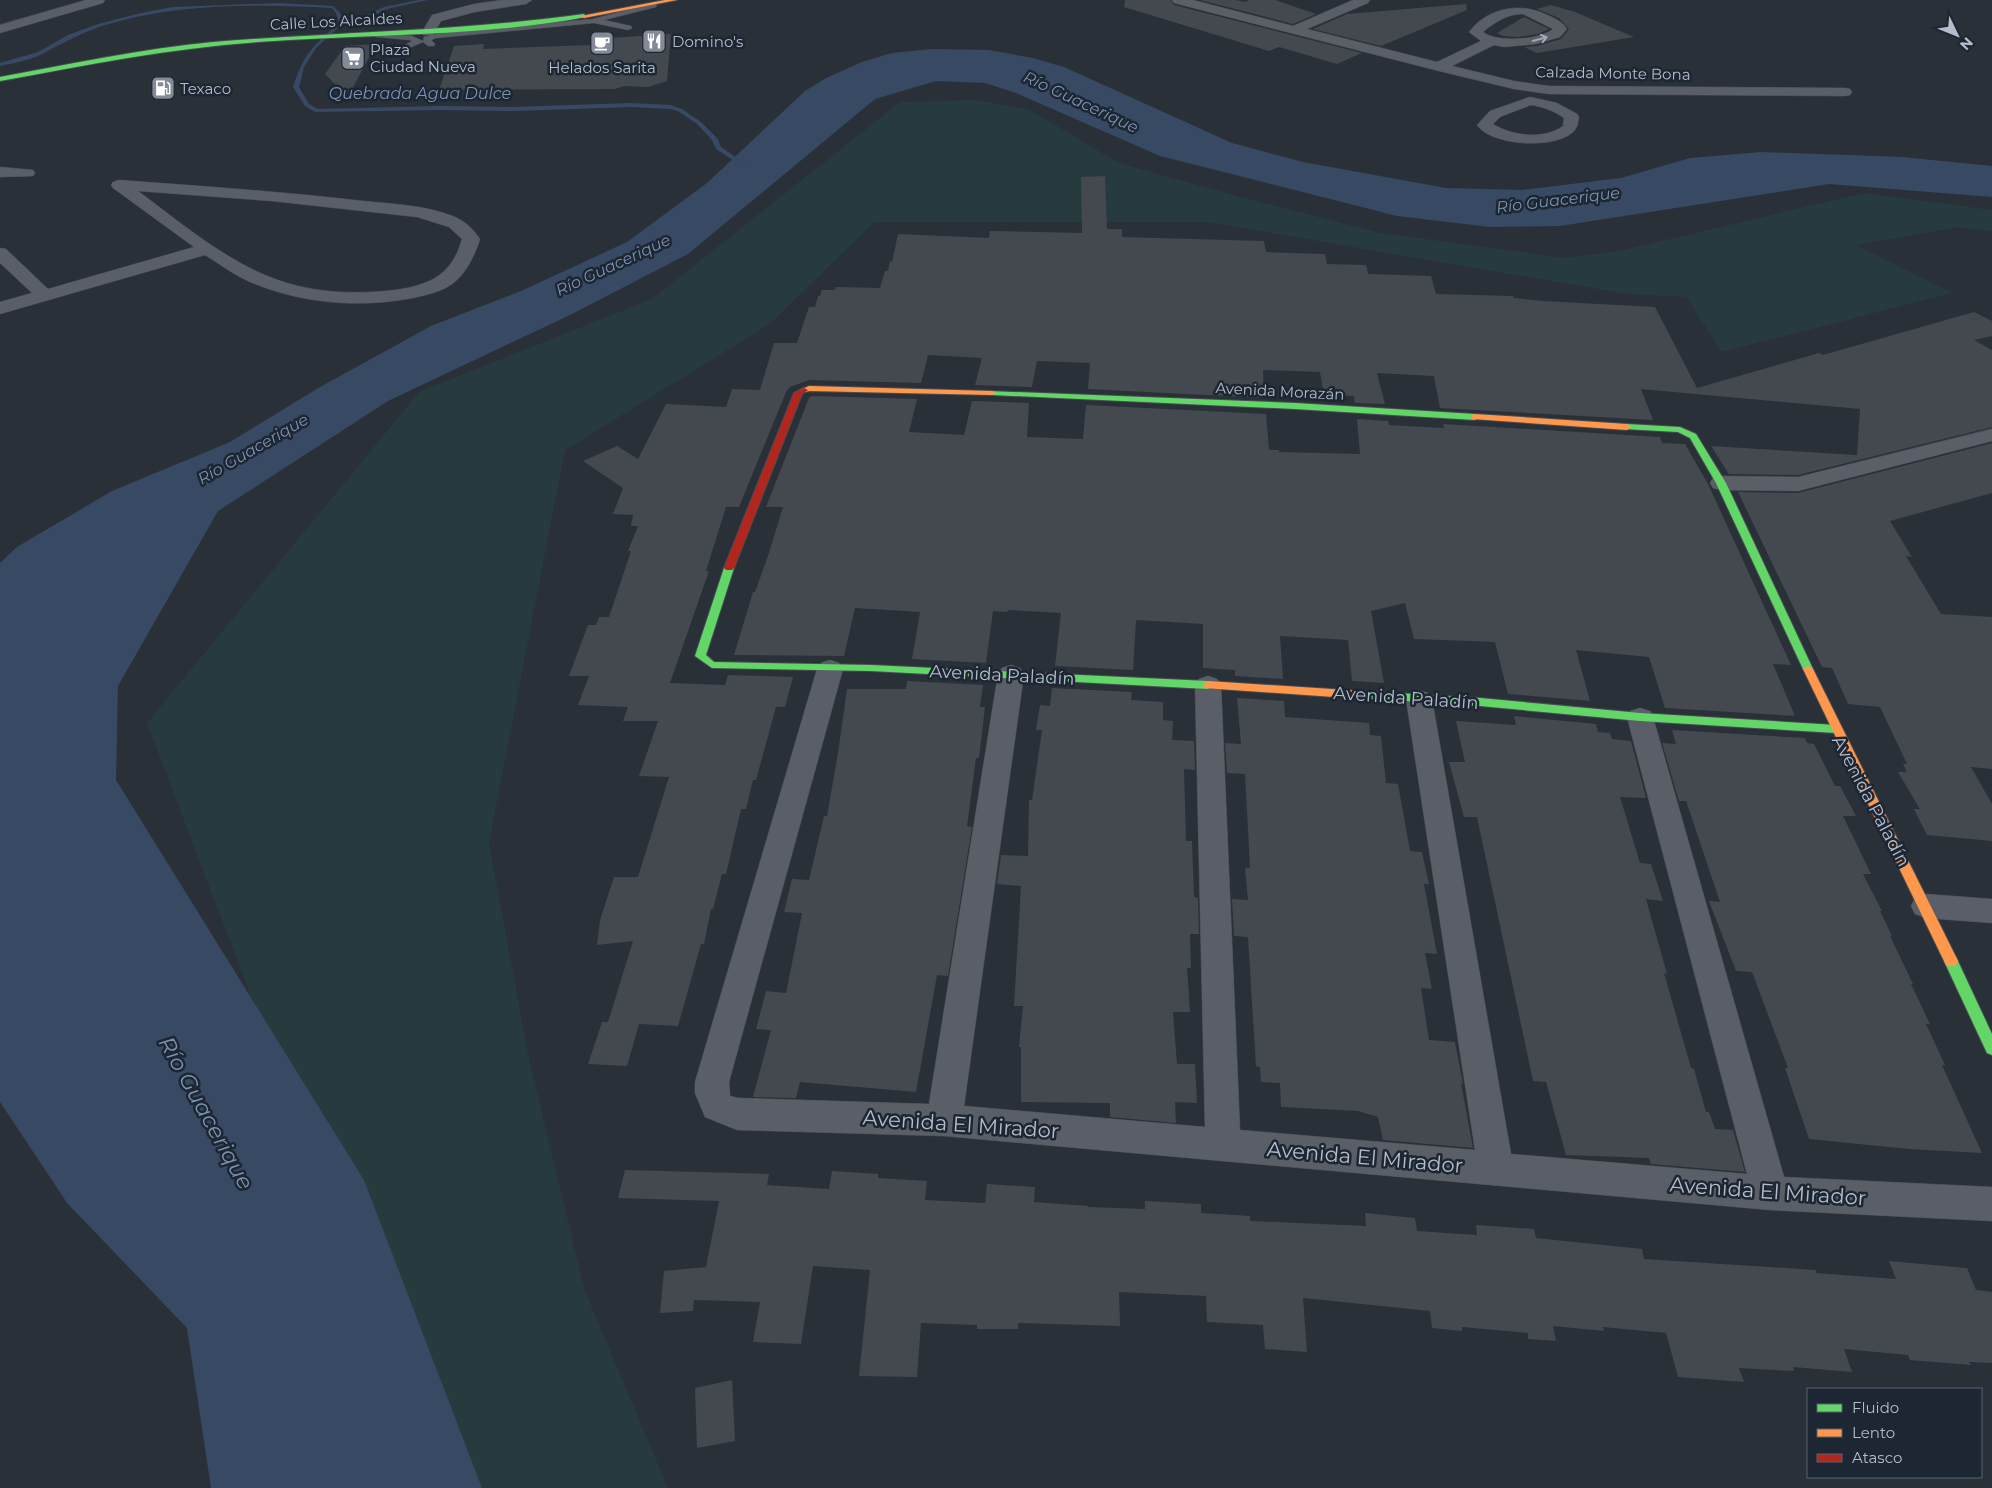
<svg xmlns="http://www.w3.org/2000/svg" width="1992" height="1488" font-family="Montserrat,sans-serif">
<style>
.green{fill:#273a3e}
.water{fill:#384963}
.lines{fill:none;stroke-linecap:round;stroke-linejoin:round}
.stream{fill:#384963;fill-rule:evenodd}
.building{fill:#444950}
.lane-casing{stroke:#484c53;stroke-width:1}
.street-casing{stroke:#484c53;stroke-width:1}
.fast-casing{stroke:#484c53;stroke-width:2}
.slow-casing{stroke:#484c53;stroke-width:2}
.jam-casing{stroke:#484c53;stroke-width:2}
.lane{fill:#5a5e66;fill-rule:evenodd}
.street{fill:#5a5e66;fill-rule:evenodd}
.fast{fill:#63d668;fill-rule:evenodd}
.slow{fill:#ff974d;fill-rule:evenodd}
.jam{fill:#b3261e;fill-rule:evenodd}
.oneway{stroke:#a2a9b5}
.labels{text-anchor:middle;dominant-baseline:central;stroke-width:5;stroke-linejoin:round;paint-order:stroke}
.far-street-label{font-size:15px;fill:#b4bcc9;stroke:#1d2633}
.far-poi-label{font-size:15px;fill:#b4bcc9;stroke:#1d2633;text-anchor:start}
.far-water-label{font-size:16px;font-style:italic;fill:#7c92b1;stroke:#1d2633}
.street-label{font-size:18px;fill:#b4bcc9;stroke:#1d2633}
.near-street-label{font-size:21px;fill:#b4bcc9;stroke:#1d2633}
.near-water-label{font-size:22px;font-style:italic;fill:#7c92b1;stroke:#1d2633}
</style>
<rect width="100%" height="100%" fill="#2a3038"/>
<path class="green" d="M977,100L1030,110L1119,163L1237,196L1381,233L1566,258L1619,251L1864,193L1992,210V232L1959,227L1856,245L1952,293L1722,352L1686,297L1627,294L1207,222H874L770,324L565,450L489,843L529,1059L585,1291L668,1488H447L290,1099L147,723L419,392L652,299L900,102Z"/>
<path class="water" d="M932,49L989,50L1033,58L1064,67L1232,143L1303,162L1446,188L1522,190L1621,178L1690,158L1761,152L1902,157L1992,166V197L1829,184L1560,226L1490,227L1397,216L1160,156L1016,93L985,83L936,81L875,99L688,254L570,315L388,401L218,511L118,686L116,780L364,1180L482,1488H211L187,1328L67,1203L0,1102V563L17,547L112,491L230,442L320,387L431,326L521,291L627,242L707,183L805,91L826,78L862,62L892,53Z"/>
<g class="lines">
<path class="stream" d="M419,0H428L387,9L362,21L342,24L316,48L304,67L299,87L309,104L318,109L439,106L514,107L631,103L670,105L682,109L701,122L717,138L721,147L747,165L742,166L716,149L712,140L697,124L678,111L670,109L631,107L514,111L439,110L315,112L305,106L293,87C304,53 313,46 339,23L336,13L332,8C255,4 176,3 102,26C81,33 63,43 44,53C31,60 14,63 0,66V63L38,52L68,35L98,24L141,13L173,7L279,3L333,6L340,13L343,21L359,19L384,7Z"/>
</g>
<g class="building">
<path d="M1125,0H1170L1174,5L1362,53L1337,64L1279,47L1269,51L1124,7Z"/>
<path d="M1200,0H1235L1245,2L1249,0H1275L1316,14L1293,24Z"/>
<path d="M1466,4L1467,10L1381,46L1313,29L1347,14Z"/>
<path d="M1551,5L1575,12L1634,37L1537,53L1524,47L1537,46L1561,39L1569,29L1559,18L1537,9Z"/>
<path d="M1524,17L1549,29L1538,34L1518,37L1503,36L1497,33Z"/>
<path d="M671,34L667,81L648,87L624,86L615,89L439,90L454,46L484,44L483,49L592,45L593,39Z"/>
<path d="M376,44L348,97L325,74L345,46Z"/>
<path d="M1105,176L1107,229H1122V237L1264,241L1266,252L1325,254L1327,264L1366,265L1368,274L1431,276L1436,294L1513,296L1514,298L1543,301L1655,307L1697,388L1819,353L1823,355L1974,312L1992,321V336L1974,340L1992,350V427L1798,475L1729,474L1711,446L1857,455L1860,409L1641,389L1653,420L1440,408L1434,376L1377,373L1385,404L1355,403L1354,396L1324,395L1320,372L1263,370L1264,398L1088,389L1090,363L1037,361L1032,387L975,385L982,358L928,355L921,383L809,380L790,387L786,392L739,507H726L706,571H709L702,591L670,683L725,685L728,675L793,677L785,707H776L756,780H753L746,809H741L726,874H722L713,909H711L704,944H701L678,1026L639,1024L627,1066L588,1064L602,1022H608L633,941L597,945L600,920L614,877H638L669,777L639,776L658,721H623L628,707L578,705L589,676H569L588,625H596L599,617H609L631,551H628L638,526H631L633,515L613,514L623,488L583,461L617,446L638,459L666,404L726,407L732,389L760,390L774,343H797L809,307H815L818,296H820L822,290H835L836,287L880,288L885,271H888L890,261L892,262L898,234L989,238L990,231L1082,233L1081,177Z"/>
<path d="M812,396L917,399L909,432L964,435L972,401L1029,403L1027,437L1083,439L1086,405L1266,414L1269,450H1279V452L1360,454L1357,419L1388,421L1389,425L1444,428L1443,424L1660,437L1662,443L1685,444L1708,484L1791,665L1773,664L1795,716L1665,708L1649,657L1576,650L1590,701L1508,694L1495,642L1414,639L1405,603L1371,611L1384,683L1352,681L1348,640L1280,636L1283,679L1235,676V670L1203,668V624L1136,620L1133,670L1055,666L1061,613L1008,610L1007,612L993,611L986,663L912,659L920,612L855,608L844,656L734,655L753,592H755L769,553L783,507H766L809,398Z"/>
<path d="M1992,443V493L1890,521L1912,557L1906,556L1941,614L1992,617V769L1971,767L1992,804V841L1927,835L1914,809H1920L1898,772H1907L1903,764H1907L1880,707L1848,704L1832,668L1822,667L1738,492L1798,493Z"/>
<path d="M907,681L983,685L980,707H985L979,758H976L967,826L972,827L948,976L937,975L916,1092L800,1082L796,1098L753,1097L771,1030L756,1029L766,991L786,993L802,913L784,912L792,879L809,880L824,816H827L838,753L847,689H906Z"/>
<path d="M1052,688L1132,692L1131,700L1163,702V720L1173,721L1172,740L1194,741L1195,770L1184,769L1186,841H1192L1194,897L1198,898L1199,934H1190L1191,968H1187L1190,1012H1173L1177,1064H1195L1197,1103L1175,1102L1176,1123L1110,1117V1103L1021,1102V1047H1019L1023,1006H1014L1021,886L997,884L1001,855L1028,856L1029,800H1032L1042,730H1036L1040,705L1050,706Z"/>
<path d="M1237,698L1284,701L1285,717L1369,723L1370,735L1381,736L1386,783L1398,784L1410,851L1422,852L1429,884H1424L1437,954L1425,953L1432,989L1421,988L1429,1040L1455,1042L1463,1084L1461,1083L1473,1148L1383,1140L1378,1117L1358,1111L1281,1107L1280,1083L1261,1082L1260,1067L1256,1066L1248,937L1234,936L1232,899L1248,900L1245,868H1250L1245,774L1227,773L1225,743L1241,744Z"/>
<path d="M1514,716L1596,724L1598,732L1610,733L1612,739L1631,741L1646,798L1620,797L1640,863L1651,864L1663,901L1646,899L1667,974L1664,973L1691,1068L1694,1069L1706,1112H1709L1715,1129L1733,1130L1745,1172L1651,1164L1649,1158L1566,1155L1546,1082L1533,1081L1477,817H1464L1449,762H1465L1456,721L1516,725Z"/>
<path d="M1672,730L1805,738L1807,743L1814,744L1835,786H1840L1856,816H1843L1871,874H1863L1882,911H1880L1892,936H1890L1913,984H1911L1930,1024H1926L1945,1065H1942L1982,1153L1909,1149L1809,1139L1785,1068H1788L1752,972L1736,971L1709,901L1720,902L1686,801H1679L1662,743L1676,744Z"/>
<path d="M625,1170L769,1174L767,1185L829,1189L832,1171L878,1174V1178L927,1181L925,1200L985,1203L987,1184L1035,1187L1034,1202L1088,1206V1207L1145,1209V1201L1201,1204V1213L1250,1216V1221L1366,1226L1365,1213L1415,1218L1417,1231L1477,1235L1476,1225L1534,1229L1536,1238L1642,1249L1644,1259L1816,1270V1273L1896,1279L1889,1261L1967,1268L1976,1290L1992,1292V1363L1969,1362L1971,1365L1910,1360L1908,1355L1844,1349L1852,1372L1793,1367L1794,1371L1739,1368L1744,1382L1678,1377L1666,1333L1603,1327L1604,1331L1553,1326L1556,1341L1528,1339V1333L1462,1327V1331L1432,1328L1430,1311L1303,1298L1307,1352L1265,1349L1263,1325L1207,1322L1206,1296L1119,1292L1120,1326L1018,1323V1329H977V1325L921,1323L917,1377L859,1376L870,1270L813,1266L801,1344L753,1342L760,1302L694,1300L693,1311L660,1313L664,1271L706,1267L719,1201L618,1198Z"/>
<path d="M732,1380L735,1441L697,1448L695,1388Z"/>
</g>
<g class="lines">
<g class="lane-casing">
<path id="lane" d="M653,3L657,5L656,7L604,20L631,26L632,28L628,30L594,23L436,38L431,40L435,44L434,46H428L423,42L409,48L405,45L412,41L410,40L376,37L372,35L376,33L412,36L423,41L424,37L435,34L593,19Z"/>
</g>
<g class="street-casing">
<g id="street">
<path d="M86,0H105L103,3L0,33V25Z"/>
<path d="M502,0H532L526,4L475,12L441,21L433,35H423L422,32L432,15L474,4Z"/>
<path d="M1172,0H1193L1293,26L1353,0H1370L1368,3L1307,29L1437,62L1481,41L1469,32C1487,8 1519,2 1545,14C1554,18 1562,21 1567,29L1560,37L1536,44L1504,47L1494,45L1452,66L1514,81L1549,86L1845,88L1850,89L1852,92L1850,95L1845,96L1549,94L1514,89L1439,71L1174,3ZM1523,14L1553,29C1540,40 1497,43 1483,32C1495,22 1507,14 1523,14Z"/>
<path d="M1530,97L1557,103L1577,114L1579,117C1578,122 1578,127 1574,131C1556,150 1491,146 1477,125L1490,111ZM1531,105C1544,107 1554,111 1564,118L1563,126C1544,140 1512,136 1493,124L1500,117Z"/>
<path d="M0,167L33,170L35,173L33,176L0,177Z"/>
<path d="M119,180C197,186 276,191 354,200C387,204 424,204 455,217C466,222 473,229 480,239C475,255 466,274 452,284C441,292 426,295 413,298C360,308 305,304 255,284C237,277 221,265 205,255L0,314V302L32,293L0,263V248L6,249L48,289L194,247L113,188L111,185L113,182ZM138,191L272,201L417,217L449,227L462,239C452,275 430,285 395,290C352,295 306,293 265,275C220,256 177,220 138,191Z"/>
<path d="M1992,429V441L1798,491L1721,490L1713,488L1710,483L1713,478L1721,476L1798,477Z"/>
<path d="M830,660L839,663L843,669L729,1082L730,1096L738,1098L929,1104L998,674L1002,668L1011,665L1020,668L1024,674L964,1106L1205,1127L1195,685L1199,679L1208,676L1217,679L1221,685L1240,1130L1475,1150L1406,699L1410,693L1419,690L1428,693L1432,699L1511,1154L1747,1174L1627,717L1630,711L1640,708L1650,711L1653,717L1784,1177L1992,1187V1221L1770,1210L944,1136L737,1130L705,1117L695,1093V1082L817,669L821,663Z"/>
<path d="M1926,894L1992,899V923L1926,918L1915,914L1911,906L1915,898Z"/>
</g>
</g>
<g class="fast-casing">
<g id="fast">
<path d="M584,14L586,17C480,37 366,34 258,42C171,48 86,65 0,81V77C71,64 141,49 213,42C337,32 461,31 584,14Z"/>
<path d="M989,391L1295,403L1475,414L1479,417L1475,420L1295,409L992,395H989Z"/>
<path d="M1627,424L1680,427L1696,434L1726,483L1813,669L1812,671L1808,672L1803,669L1716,483L1690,438L1678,432L1624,429V425Z"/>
<path d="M729,565L734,568L706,655L714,662L871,665L1208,681L1213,685L1208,689L871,671L712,668L695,656L724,568Z"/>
<path d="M1363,691L1480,698L1640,713L1836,725L1842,729L1836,733L1640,721L1480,706L1359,698L1358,695Z"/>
<path d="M1951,956L1956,957L1992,1034V1055L1987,1053L1944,961L1946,957Z"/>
</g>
</g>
<g class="slow-casing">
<g id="slow">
<path d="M665,0H677L584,18L581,16Z"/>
<path d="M809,386L992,391L996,393L992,395L810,391L804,392L800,390Z"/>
<path d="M1475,414L1627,424L1631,427L1627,430L1472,419V415Z"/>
<path d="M1808,666L1813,669L1958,961L1956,965L1951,966L1946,965L1944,961L1803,669Z"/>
<path d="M1208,681L1363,691L1368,695L1363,699L1204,688L1203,685Z"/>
</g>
</g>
<g class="jam-casing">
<path id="jam" d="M804,388L808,390L802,394L734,568L732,570H726L724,568L794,393Z"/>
</g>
<use href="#lane" class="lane"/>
<use href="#street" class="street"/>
<use href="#fast" class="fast"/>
<use href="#slow" class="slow"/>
<use href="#jam" class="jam"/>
</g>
<defs><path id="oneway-shaft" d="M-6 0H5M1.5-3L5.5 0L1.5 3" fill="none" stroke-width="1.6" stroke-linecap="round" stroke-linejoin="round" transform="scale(1.25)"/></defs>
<use class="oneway" href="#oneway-shaft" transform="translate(1540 39) rotate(-15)"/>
<defs>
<g id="restaurant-square" transform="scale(1.25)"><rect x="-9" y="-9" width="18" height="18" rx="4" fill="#848b96" stroke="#1d2633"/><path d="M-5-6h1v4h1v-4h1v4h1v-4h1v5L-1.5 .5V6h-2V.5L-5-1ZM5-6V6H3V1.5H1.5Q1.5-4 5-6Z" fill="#fff"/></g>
<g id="cafe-square" transform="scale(1.25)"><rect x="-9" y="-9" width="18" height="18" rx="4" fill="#848b96" stroke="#1d2633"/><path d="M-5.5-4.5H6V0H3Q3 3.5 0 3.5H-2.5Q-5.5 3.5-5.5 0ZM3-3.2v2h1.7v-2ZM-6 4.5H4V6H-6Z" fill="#fff"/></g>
<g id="supermarket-square" transform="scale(1.25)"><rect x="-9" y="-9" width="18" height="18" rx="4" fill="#848b96" stroke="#1d2633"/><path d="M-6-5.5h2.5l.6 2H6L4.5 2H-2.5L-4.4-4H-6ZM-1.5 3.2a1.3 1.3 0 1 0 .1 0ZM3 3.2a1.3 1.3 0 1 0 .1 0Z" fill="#fff"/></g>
<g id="fuel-square" transform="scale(1.25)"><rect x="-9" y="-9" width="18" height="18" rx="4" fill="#848b96" stroke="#1d2633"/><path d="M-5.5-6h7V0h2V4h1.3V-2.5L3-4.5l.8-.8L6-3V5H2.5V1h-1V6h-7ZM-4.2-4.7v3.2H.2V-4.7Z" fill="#fff"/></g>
</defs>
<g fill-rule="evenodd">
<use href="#restaurant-square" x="654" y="41"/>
<use href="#cafe-square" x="602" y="43"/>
<use href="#supermarket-square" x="353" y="58"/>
<use href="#fuel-square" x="163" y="88"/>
</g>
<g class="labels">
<g class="far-street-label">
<text transform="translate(336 21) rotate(-3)">Calle Los Alcaldes</text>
<text transform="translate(1613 73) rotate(1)">Calzada Monte Bona</text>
<text transform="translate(1280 391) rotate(3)">Avenida Morazán</text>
</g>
<g class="far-poi-label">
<text x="672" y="41">Domino's</text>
<text x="370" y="49">Plaza<tspan x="370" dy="17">Ciudad Nueva</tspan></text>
<text x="602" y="67" text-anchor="middle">Helados Sarita</text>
<text x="180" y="88">Texaco</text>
</g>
<g class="far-water-label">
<text x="420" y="93">Quebrada Agua Dulce</text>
<text transform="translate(1081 102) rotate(25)">Río Guacerique</text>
<text transform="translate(1558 200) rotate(-7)">Río Guacerique</text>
<text transform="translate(613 265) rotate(-25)">Río Guacerique</text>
<text transform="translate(253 449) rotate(-30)">Río Guacerique</text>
</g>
<g class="street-label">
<text transform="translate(1002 675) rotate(3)">Avenida Paladín</text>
<text transform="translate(1406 698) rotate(4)">Avenida Paladín</text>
<text transform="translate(1871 801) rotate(62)">Avenida Paladín</text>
</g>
<g class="near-street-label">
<text transform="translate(961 1124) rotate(4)">Avenida El Mirador</text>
<text transform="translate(1365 1157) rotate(5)">Avenida El Mirador</text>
<text transform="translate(1768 1191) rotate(4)">Avenida El Mirador</text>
</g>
<g class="near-water-label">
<text transform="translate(206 1113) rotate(61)">Río Guacerique</text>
</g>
</g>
<rect x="1807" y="1388" width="175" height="90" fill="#1d2633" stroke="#59626f"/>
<rect x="1817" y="1404" width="25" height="8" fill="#63d668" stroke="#59626f"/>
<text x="1852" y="1413" font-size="15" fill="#b4bcc9">Fluido</text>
<rect x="1817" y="1429" width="25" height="8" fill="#ff974d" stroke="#59626f"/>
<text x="1852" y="1438" font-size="15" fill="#b4bcc9">Lento</text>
<rect x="1817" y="1454" width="25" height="8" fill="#b3261e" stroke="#59626f"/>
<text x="1852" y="1463" font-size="15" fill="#b4bcc9">Atasco</text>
<g transform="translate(1957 35) rotate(133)" stroke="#1d2633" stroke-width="4" paint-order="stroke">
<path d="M0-4L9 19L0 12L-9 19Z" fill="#b4bcc9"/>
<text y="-8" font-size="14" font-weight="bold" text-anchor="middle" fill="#b4bcc9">N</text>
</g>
</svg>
